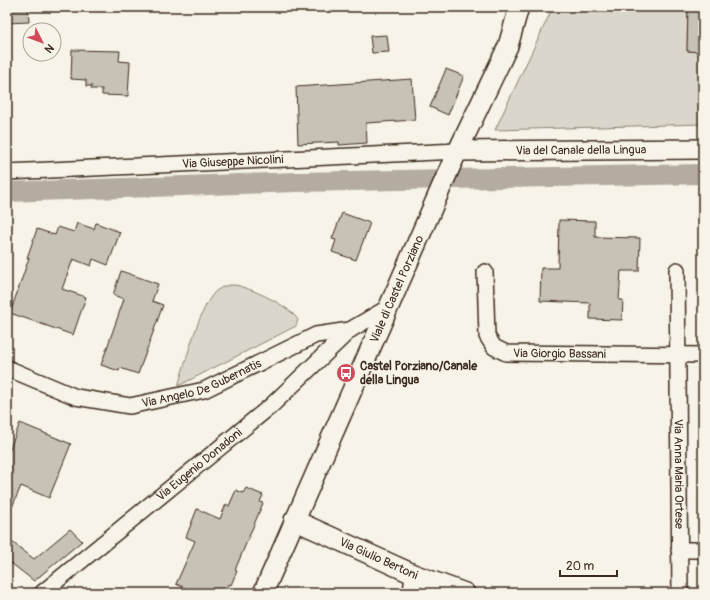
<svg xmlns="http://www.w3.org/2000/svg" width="710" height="600" font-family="Pangolin,sans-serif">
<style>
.green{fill:#dbd6cb;stroke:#8b8074}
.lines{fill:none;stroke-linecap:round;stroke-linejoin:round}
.canal{stroke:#b4aca0;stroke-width:20}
.building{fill:#c8c1b6;stroke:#3b2a1e}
.minor-casing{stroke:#3b2a1e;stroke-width:18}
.tertiary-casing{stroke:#3b2a1e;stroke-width:22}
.minor{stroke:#f7f3e8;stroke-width:15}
.tertiary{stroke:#f7f3e8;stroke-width:19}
.labels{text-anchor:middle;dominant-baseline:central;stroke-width:3.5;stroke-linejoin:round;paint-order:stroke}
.street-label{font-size:12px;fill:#3b2a1e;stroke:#f7f3e8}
.poi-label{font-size:12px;font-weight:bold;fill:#3b2a1e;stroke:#f7f3e8;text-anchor:start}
</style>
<rect width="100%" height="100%" fill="#f7f3e8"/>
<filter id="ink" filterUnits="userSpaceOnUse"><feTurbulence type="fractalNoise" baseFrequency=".025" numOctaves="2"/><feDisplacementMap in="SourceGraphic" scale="8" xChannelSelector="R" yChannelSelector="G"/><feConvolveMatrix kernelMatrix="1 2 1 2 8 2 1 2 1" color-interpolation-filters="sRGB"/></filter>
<g filter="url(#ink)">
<g class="green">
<path d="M553,7H688L687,51L703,52V124L495,130Z"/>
<path d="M230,285C234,285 238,285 242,287C257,291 291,307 298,320L296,326L178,386C185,364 200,305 216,291C220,288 224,286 230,285Z"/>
</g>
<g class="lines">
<path class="canal" d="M7,192L297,182L703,174"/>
</g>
<g class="building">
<path d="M7,7H28L29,22L7,23Z"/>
<path d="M688,7H703V52L687,51Z"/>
<path d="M387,35L389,52L372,53L370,36Z"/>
<path d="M72,50L120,51L119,61L130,62L128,96L102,95V89H91L92,86H86V80L71,79Z"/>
<path d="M446,69L464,76L448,115L430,107Z"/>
<path d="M412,79L415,120L366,123L367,143L339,145V142L298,144L296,87Z"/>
<path d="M342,213L370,223L356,260L332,252L336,240L332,239Z"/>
<path d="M559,220L595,221V237L640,238L639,271H621L619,300H623L622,320L590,319V303L540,301L541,268H558Z"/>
<path d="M77,223L94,229L96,223L120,232L108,265L93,259L91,266L73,259L62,289L86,297L73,335L10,313L29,258H27L37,229L55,235L58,227L74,232Z"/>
<path d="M121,271L158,284L152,301L163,305L138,374L120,368L119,371L101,365L124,299L113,295Z"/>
<path d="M20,423L71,444L49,498L21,486L7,519V456Z"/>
<path d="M246,488L263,495L260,502L263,503L235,570L237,571L231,585L228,584L224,593H197L176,584L195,541L186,537L197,509L220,519L226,504L229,506L236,490L243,493Z"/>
<path d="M70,529L82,541L34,581L7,560V538L34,559Z"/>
</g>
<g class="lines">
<g class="minor-casing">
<g id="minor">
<path id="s1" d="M7,172L458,151"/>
<path id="s2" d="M677,270L680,593"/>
<path id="s3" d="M485,272L487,336L494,347L506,353L703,355"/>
<path id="s4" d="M7,368L76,397L130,406L204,390L316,335L350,330L389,307"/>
<path d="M679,550H703"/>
<path id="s5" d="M42,593L272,405L350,330"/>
<path d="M411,593L413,574"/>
</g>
</g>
<g class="tertiary-casing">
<g id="tertiary">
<path id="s6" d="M458,151L703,149"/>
<path id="s7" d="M294,520L413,574L465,593"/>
<path id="s8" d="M263,593L452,163L508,46L519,7"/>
</g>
</g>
<use href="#minor" class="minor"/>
<use href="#tertiary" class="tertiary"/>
</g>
</g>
<defs>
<g id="bus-disc" transform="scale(1)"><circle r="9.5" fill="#d1495b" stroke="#f7f3e8"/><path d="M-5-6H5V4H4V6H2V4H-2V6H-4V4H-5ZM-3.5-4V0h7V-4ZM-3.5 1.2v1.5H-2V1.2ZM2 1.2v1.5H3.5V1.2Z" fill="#fff"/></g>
</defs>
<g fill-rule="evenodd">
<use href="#bus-disc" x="346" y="373"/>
</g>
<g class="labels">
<g class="street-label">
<text stroke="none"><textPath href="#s6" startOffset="123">Via del Canale della Lingua</textPath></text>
<text stroke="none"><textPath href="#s1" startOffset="226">Via Giuseppe Nicolini</textPath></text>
<text stroke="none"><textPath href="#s8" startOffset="332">Viale di Castel Porziano</textPath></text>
<text stroke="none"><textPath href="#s3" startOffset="144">Via Giorgio Bassani</textPath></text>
<text stroke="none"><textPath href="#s4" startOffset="205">Via Angelo De Gubernatis</textPath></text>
<text stroke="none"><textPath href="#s5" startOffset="203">Via Eugenio Donadoni</textPath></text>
<text stroke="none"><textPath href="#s2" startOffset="204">Via Anna Maria Ortese</textPath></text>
<text stroke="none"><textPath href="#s7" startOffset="93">Via Giulio Bertoni</textPath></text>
</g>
<g class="poi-label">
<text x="360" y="366">Castel Porziano/Canale<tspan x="360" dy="14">della Lingua</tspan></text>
</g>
</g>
<rect width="710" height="600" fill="none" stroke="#f7f3e8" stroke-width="24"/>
<rect x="12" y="12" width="686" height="576" fill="none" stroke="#3b2a1e" stroke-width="1.5" filter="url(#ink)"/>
<g transform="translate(42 42) rotate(132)"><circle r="19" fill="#f7f3e8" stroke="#aca397"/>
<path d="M0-3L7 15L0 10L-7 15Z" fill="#d1495b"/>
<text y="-6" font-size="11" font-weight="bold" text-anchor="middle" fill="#3b2a1e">N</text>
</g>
<path d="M560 570v6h57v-6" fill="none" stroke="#3b2a1e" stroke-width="2"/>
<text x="566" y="570" font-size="12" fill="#3b2a1e" stroke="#f7f3e8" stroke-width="3" paint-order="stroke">20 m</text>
</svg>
